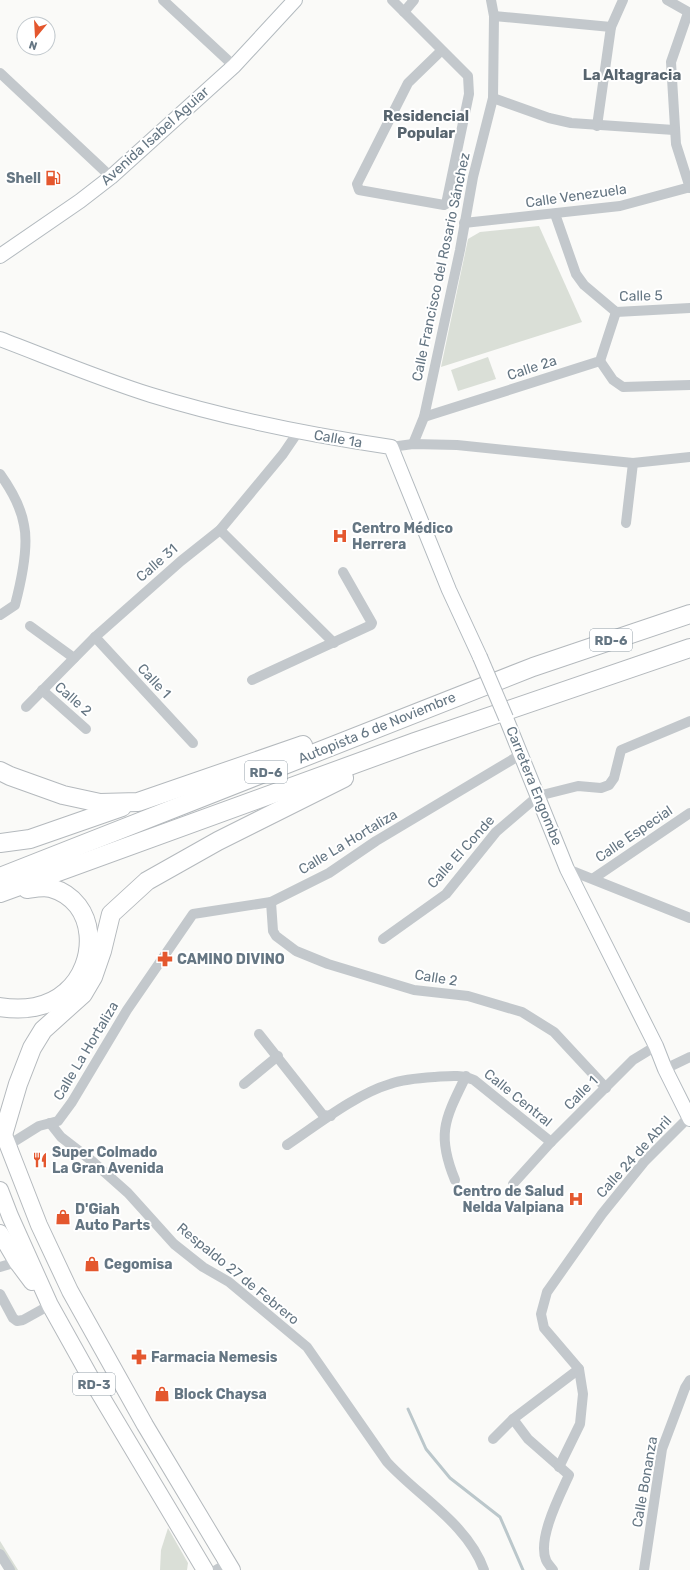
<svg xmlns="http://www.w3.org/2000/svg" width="690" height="1570" font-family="Rubik,sans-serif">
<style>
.green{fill:#dadfd7}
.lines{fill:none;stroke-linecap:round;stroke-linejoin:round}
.stream{stroke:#bbc7cb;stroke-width:3}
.secondary-casing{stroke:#b3babf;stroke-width:16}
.primary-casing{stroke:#b5babe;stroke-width:18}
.highway-casing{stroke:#b4b9bd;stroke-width:20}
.street{stroke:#c3c8cc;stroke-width:10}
.secondary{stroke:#fff;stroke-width:14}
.primary{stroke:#fff;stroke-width:16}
.highway{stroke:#fff;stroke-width:18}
.secondary-bridge-casing{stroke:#b3babf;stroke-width:16;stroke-linecap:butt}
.secondary-bridge{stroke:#fff;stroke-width:14}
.labels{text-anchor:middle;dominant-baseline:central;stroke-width:4;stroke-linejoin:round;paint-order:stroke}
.shield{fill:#fff;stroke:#939fa8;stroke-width:1}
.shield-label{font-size:13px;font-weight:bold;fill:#657683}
.street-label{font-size:14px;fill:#657683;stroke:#fff}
.poi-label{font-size:14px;font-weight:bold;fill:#657683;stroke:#fff;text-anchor:start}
.neighbourhood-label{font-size:15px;font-weight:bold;fill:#57646e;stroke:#fff}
</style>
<rect width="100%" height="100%" fill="#fafaf8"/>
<g class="green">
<path d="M539,226L582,322L441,367L468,239L480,232Z"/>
<path d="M488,357L496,379L458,391L451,370Z"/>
<path d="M168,1528L188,1563L187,1570H160L161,1550Z"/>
<path d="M0,1541L18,1570H12L0,1550Z"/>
</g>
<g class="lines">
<path class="stream" d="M408,1409L426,1449L450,1478L500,1517L523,1570"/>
<g class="secondary-casing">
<g id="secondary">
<path d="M0,256L80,201L111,177L234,66L295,0"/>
<path d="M0,339C50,358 100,379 151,395C229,419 310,435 391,447L449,590L480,657"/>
<path d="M506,718L567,869L656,1046L665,1069L690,1119"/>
</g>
</g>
<g class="primary-casing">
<g id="primary">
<path d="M0,1125L39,1225L70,1291L145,1425L232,1570"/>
<path d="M0,1190L10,1216L50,1305L98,1391L205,1570"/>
<path d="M0,1233L17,1262L32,1282"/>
</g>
</g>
<g class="highway-casing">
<g id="highway">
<path d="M0,771L10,776L63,795L100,803L138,802L303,745"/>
<path d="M0,843L30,839L122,807"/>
<path d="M0,877L533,667L690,614"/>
<path d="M0,893L415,742L690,648"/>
<path d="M0,1007C23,1011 48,1008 66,992C99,964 98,901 51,888C44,886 34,888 27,889"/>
<path d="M3,1135L18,1084L32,1048L43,1030L83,994L93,977L102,951L111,914L147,881L218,841L344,778"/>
</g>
</g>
<g class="street">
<path d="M163,0L234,66"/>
<path d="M392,0L468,76L469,94L446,204L444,205L359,190L357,184L408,83L442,50"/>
<path d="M667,0L690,13"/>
<path d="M404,12L414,0"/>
<path d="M688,13L671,62L676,144L690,188"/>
<path d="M494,16L611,27"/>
<path d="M0,73L111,177"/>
<path d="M493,98L549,118L571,123L674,130"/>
<path d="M597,126L611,27L623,0"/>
<path d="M555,214L576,274L584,285L616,312L690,308"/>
<path d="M464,223L620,206L690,187"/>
<path d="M600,361L613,380L623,387L690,385"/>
<path d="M424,417L600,361L616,312"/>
<path d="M413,444L424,417L460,250L473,177L493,98L494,16L491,0"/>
<path d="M391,447L413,444L457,445L633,463L690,457"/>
<path d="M0,474C10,488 21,507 24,525C29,548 21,582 15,605L0,615"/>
<path d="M626,523L633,463"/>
<path d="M220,530L334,643"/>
<path d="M30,626L74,658"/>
<path d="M95,637L193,743"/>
<path d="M252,680L371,625L372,623L343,572"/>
<path d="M42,690L86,729"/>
<path d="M26,707L95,637L181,561L220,530L283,454L298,432"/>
<path d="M567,869L690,918"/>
<path d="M594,878L690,813"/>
<path d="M271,902L273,931L276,936L296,951L328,964L414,990L468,996L522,1012L554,1032L606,1088"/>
<path d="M383,939L446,894L496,832L538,796L578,786L601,788L609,785L614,778L621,750L690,721"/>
<path d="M259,1034L323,1115L331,1116"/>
<path d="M665,1069L690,1057"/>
<path d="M244,1084L278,1056"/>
<path d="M50,1123L61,1137L92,1161L128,1193L174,1244L203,1267L229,1282L307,1347L387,1462C419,1497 468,1524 484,1570"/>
<path d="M287,1145C317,1125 356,1094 390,1084C404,1079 420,1078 435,1077C449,1076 461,1074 474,1080L551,1142"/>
<path d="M7,1146L39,1126L58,1121L72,1102L127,1010L193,914L271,902L329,873L376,841L520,755"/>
<path d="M455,1180C436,1134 445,1119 466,1076"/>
<path d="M513,1184L551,1142L633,1060L656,1046"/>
<path d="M0,1267L17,1262"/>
<path d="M0,1294L13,1318L17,1321L23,1320L50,1305"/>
<path d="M513,1419L528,1439L569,1475C560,1495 537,1539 546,1560C547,1563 551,1567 553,1570"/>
<path d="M493,1439L513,1419L579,1369"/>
<path d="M559,1467L580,1424L583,1394L579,1369L544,1328L541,1314L547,1292L602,1214L644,1162L689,1117"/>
<path d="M0,1554L10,1570"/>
<path d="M216,1570L228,1563"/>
<path d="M644,1570L662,1449L685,1388L690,1380"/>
</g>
<use href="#secondary" class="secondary"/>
<use href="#primary" class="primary"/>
<use href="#highway" class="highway"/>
<g class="secondary-bridge-casing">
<path id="secondary-bridge" d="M480,657L506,718"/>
</g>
<use href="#secondary-bridge" class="secondary-bridge"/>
</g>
<defs>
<g id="fuel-bare" transform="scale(1.2)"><path d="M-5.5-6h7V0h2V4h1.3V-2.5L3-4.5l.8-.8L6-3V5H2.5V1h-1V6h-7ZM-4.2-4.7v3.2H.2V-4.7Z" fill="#e4572e" stroke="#fff" stroke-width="2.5" paint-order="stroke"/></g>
<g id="hospital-bare" transform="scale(1.2)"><path d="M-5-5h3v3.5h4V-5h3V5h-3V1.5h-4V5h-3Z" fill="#e4572e" stroke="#fff" stroke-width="2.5" paint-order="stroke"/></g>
<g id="pharmacy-bare" transform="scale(1.2)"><path d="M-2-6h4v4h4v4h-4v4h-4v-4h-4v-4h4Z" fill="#e4572e" stroke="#fff" stroke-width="2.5" paint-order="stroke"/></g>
<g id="restaurant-bare" transform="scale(1.2)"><path d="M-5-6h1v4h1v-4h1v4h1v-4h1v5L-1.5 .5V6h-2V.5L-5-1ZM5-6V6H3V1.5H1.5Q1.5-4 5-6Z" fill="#e4572e" stroke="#fff" stroke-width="2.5" paint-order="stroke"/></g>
<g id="shop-bare" transform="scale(1.2)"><path d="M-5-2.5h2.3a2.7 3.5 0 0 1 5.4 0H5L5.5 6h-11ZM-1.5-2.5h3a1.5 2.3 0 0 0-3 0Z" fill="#e4572e" stroke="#fff" stroke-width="2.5" paint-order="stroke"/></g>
</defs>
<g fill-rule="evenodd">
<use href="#fuel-bare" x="53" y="178"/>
<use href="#hospital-bare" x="340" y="536"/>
<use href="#pharmacy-bare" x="165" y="959"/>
<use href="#restaurant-bare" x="40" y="1160"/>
<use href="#hospital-bare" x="576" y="1199"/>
<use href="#shop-bare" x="63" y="1217"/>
<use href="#shop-bare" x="92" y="1264"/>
<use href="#pharmacy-bare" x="139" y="1357"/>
<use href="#shop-bare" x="162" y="1394"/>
</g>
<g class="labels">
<g class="shield">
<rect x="590" y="629" width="42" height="22" rx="3"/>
<rect x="245" y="761" width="42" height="22" rx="3"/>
<rect x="73" y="1373" width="42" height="22" rx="3"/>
</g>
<g class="shield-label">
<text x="611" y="640">RD-6</text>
<text x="266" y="772">RD-6</text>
<text x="94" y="1384">RD-3</text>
</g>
<g class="street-label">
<text transform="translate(155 136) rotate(-42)">Avenida Isabel Aguiar</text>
<text transform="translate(576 196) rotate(-8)">Calle Venezuela</text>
<text transform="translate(441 267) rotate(-78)">Calle Francisco del Rosario Sánchez</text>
<text transform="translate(641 296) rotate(-1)">Calle 5</text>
<text transform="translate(532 368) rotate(-18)">Calle 2a</text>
<text transform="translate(338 439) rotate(10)">Calle 1a</text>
<text transform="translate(157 563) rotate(-41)">Calle 31</text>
<text transform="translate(154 681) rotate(47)">Calle 1</text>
<text transform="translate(73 699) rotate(41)">Calle 2</text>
<text transform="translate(377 728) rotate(-22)">Autopista 6 de Noviembre</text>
<text transform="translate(534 786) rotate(68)">Carretera Engombe</text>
<text transform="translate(634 834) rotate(-34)">Calle Especial</text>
<text transform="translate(348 842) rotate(-31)">Calle La Hortaliza</text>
<text transform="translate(461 852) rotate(-48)">Calle El Conde</text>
<text transform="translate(436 978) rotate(9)">Calle 2</text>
<text transform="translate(86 1051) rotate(-59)">Calle La Hortaliza</text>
<text transform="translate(581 1093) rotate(-45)">Calle 1</text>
<text transform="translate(518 1098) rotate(39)">Calle Central</text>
<text transform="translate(634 1157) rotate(-48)">Calle 24 de Abril</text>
<text transform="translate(238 1274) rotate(39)">Respaldo 27 de Febrero</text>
<text transform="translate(645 1482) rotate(-80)">Calle Bonanza</text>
</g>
<g class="poi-label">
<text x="41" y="178" text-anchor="end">Shell</text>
<text x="352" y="528">Centro Médico<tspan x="352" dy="16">Herrera</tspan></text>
<text x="177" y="959">CAMINO DIVINO</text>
<text x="52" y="1152">Super Colmado<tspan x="52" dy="16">La Gran Avenida</tspan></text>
<text x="564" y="1191" text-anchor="end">Centro de Salud<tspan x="564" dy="16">Nelda Valpiana</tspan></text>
<text x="75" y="1209">D'Giah<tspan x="75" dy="16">Auto Parts</tspan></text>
<text x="104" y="1264">Cegomisa</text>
<text x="151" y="1357">Farmacia Nemesis</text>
<text x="174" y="1394">Block Chaysa</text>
</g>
<g class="neighbourhood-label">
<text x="632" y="75">La Altagracia</text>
<text x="426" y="116">Residencial<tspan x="426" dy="17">Popular</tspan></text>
</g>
</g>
<g transform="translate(36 36) rotate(198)"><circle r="19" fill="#ffffff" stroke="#c1c8cd"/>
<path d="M0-3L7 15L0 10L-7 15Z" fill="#e4572e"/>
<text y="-6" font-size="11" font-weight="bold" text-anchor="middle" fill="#657683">N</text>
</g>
</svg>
